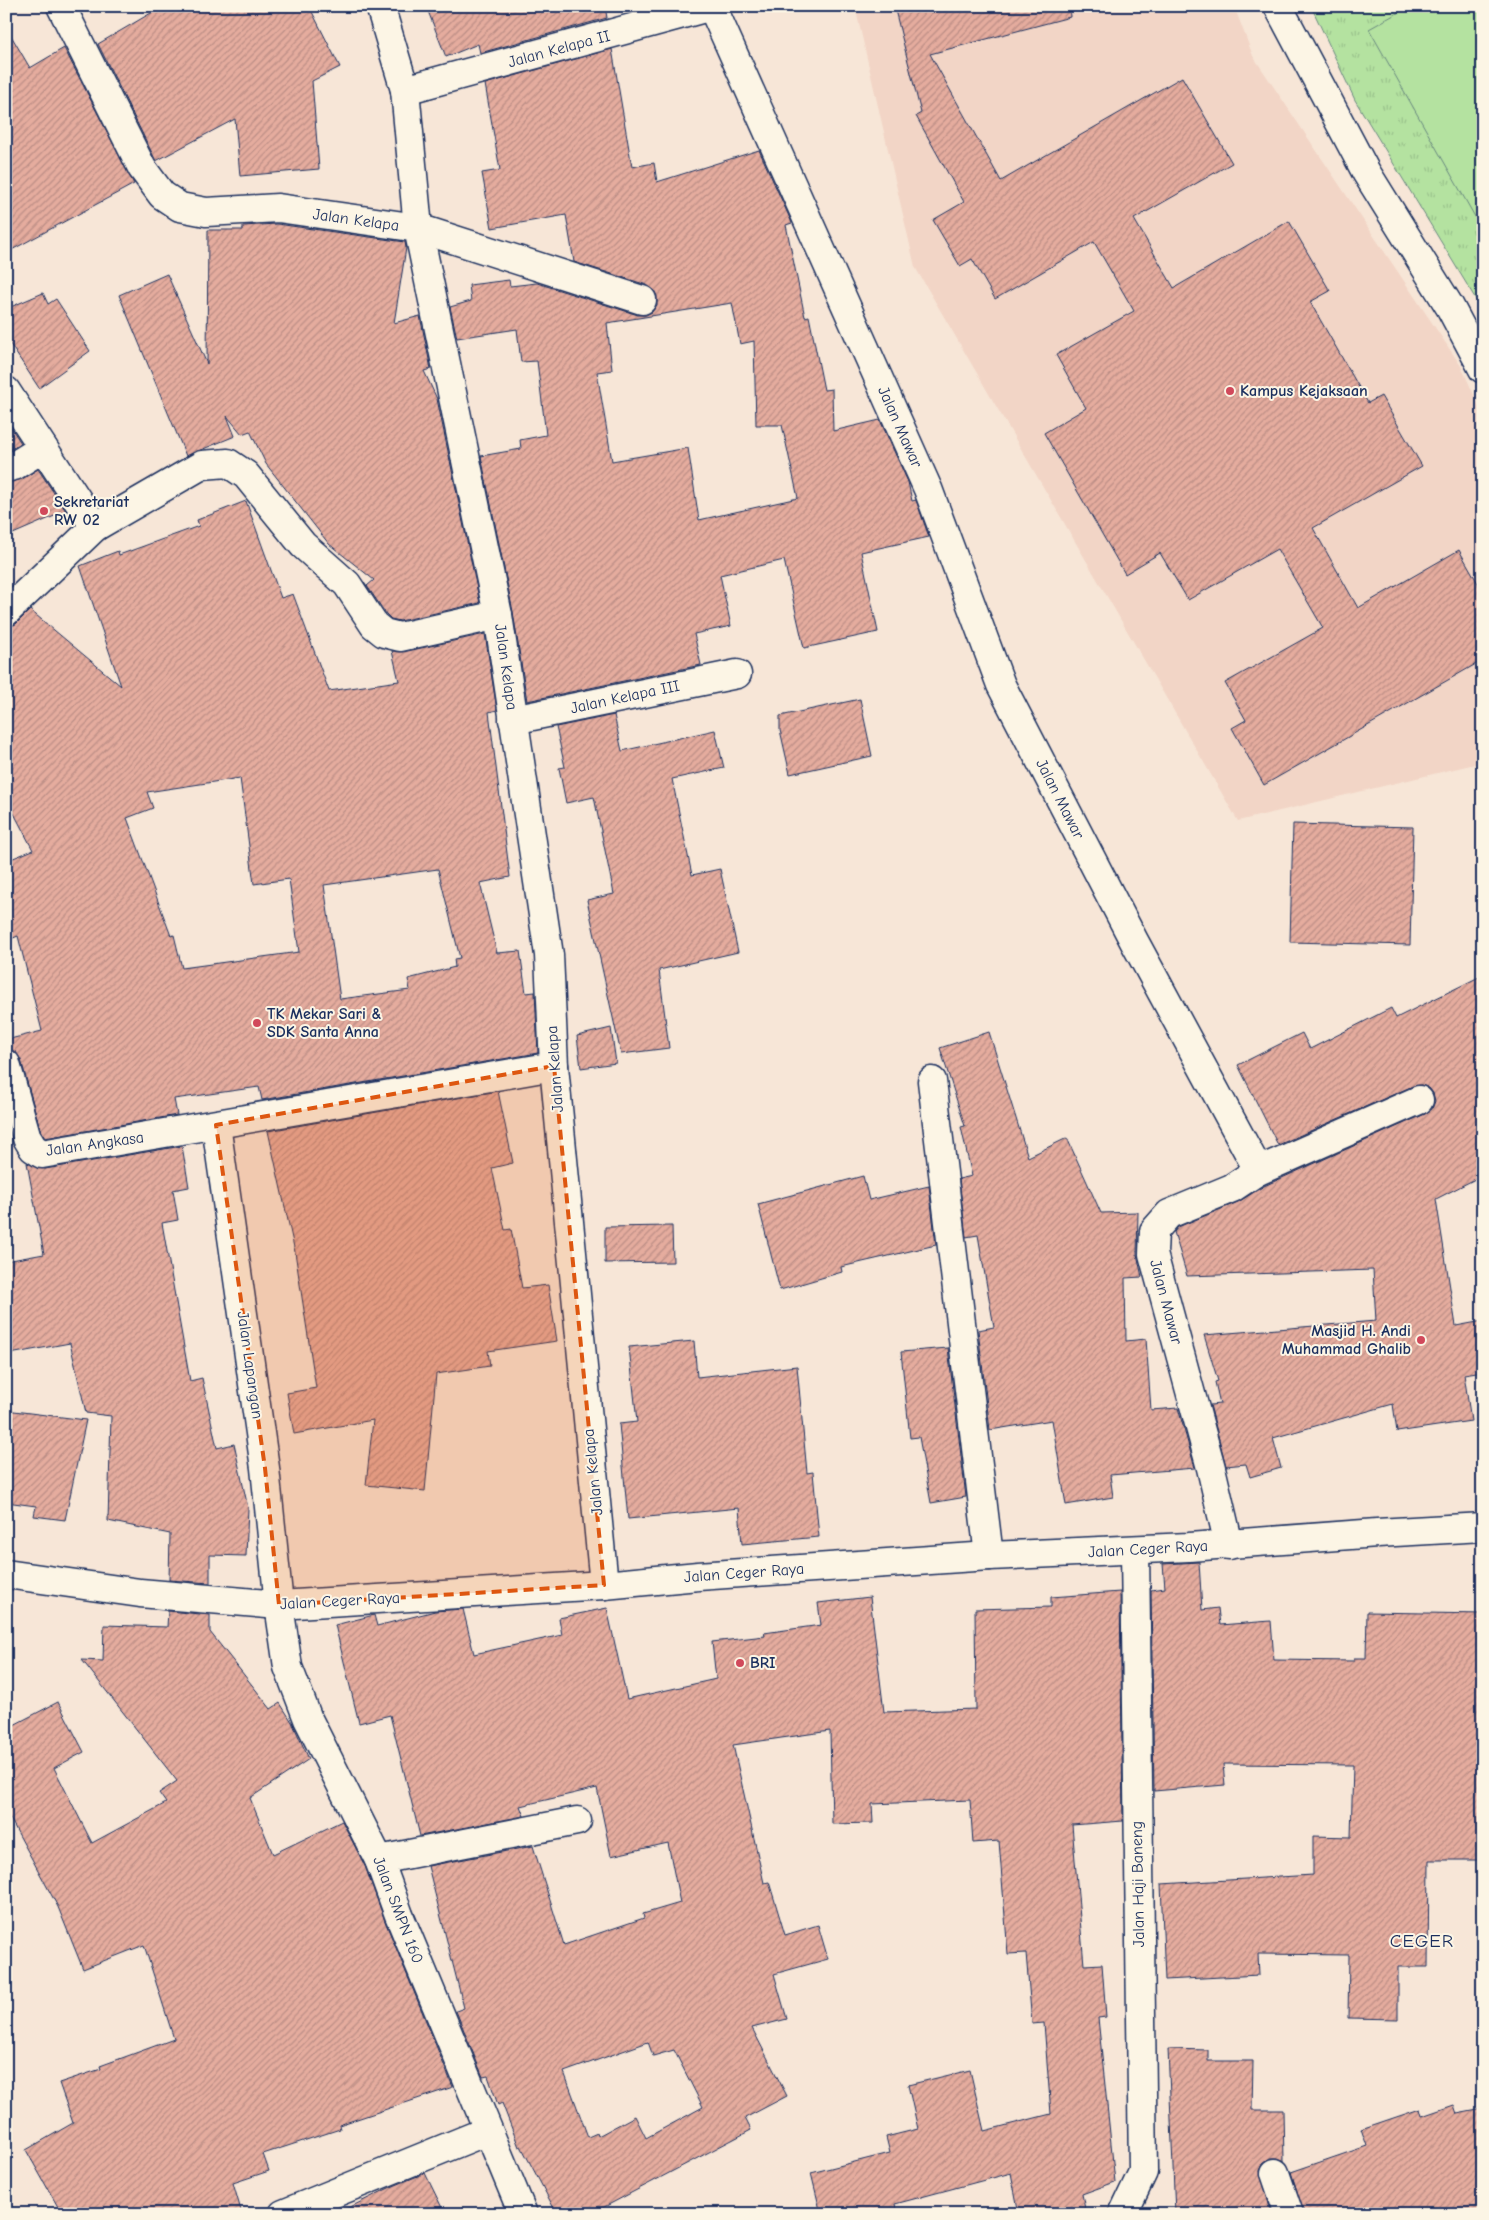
<svg xmlns="http://www.w3.org/2000/svg" width="1489" height="2220" font-family="'Comic Neue',sans-serif">
<style>
.built{fill:#f2d5c6}
.grass{fill:url(#grass-tufts);stroke:#68887f}
.pitch{fill:#b4e2a0;stroke:#68887f}
.building{fill:url(#building-hatch);stroke:#1b2f5e;fill-rule:evenodd}
.lines{fill:none;stroke-linecap:round;stroke-linejoin:round}
.street-casing{stroke:#1b2f5e;stroke-width:31}
.secondary-casing{stroke:#1b2f5e;stroke-width:31}
.street{stroke:#fcf5e5;stroke-width:28}
.secondary{stroke:#fcf5e5;stroke-width:28}
.marked{fill:#de5710;fill-opacity:0.2;stroke:#de5710;stroke-width:4;stroke-dasharray:10 6;stroke-linejoin:round}
.poi-dot{fill:#d1495b;stroke:#fcf5e5;stroke-width:2}
.labels{text-anchor:middle;dominant-baseline:central;stroke-width:4;stroke-linejoin:round;paint-order:stroke}
.street-label{font-size:16px;fill:#1b2f5e;stroke:#fcf5e5}
.poi-label{font-size:16px;font-weight:bold;fill:#1b2f5e;stroke:#fcf5e5;text-anchor:start}
.quarter-label{font-size:19px;letter-spacing:1px;fill:#1b2f5e;stroke:#fcf5e5}
</style>
<defs>
<pattern id="grass-tufts" width="24" height="20" patternUnits="userSpaceOnUse" patternTransform="scale(1.25)"><rect width="24" height="20" fill="#b4e2a0"/><path d="M3 7l-1-3M5 7V3M7 7l1-3M15 17l-1-3M17 17v-4M19 17l1-3" fill="none" stroke="#9ac28c"/></pattern>
<pattern id="building-hatch" width="6" height="6" patternUnits="userSpaceOnUse" patternTransform="scale(1.25)"><rect width="6" height="6" fill="#e5ac9e"/><path d="M-1 1l2-2M0 6l6-6M5 7l2-2" fill="none" stroke="#b98c84"/></pattern>
</defs>
<rect width="100%" height="100%" fill="#f7e6d7"/>
<filter id="ink" filterUnits="userSpaceOnUse"><feTurbulence type="fractalNoise" baseFrequency=".02" numOctaves="2"/><feDisplacementMap in="SourceGraphic" scale="10" xChannelSelector="R" yChannelSelector="G"/><feConvolveMatrix kernelMatrix="1 2 1 2 8 2 1 2 1" color-interpolation-filters="sRGB"/></filter>
<g filter="url(#ink)">
<path class="built" d="M855,6H1234L1253,56L1461,366L1483,415V762L1238,821L915,267Z"/>
<path class="grass" d="M1311,6H1483V311L1355,100Z"/>
<path class="pitch" d="M1410,6H1483V231L1369,29Z"/>
<g class="building">
<path d="M163,6H309L340,67L312,81L319,169L240,176L235,119L156,161L98,44Z"/>
<path d="M426,6H605L607,18L480,53L478,44L446,57Z"/>
<path d="M894,6H1069L1070,17L930,54L1001,181L1182,77L1232,163L1134,219L1174,288L1289,221L1330,291L1310,302L1368,403L1381,396L1422,466L1313,528L1358,608L1459,550L1483,592V660L1264,785L1232,728L1246,720L1225,683L1323,628L1277,549L1188,600L1160,553L1125,574L1044,433L1086,408L1056,355L1134,311L1094,242L995,299L972,259L960,266L933,220L964,202L916,116L921,113Z"/>
<path d="M6,27L30,68L64,48L134,184L6,253Z"/>
<path d="M612,49L632,167L654,163L657,182L759,150L792,223L786,225L805,317L809,316L824,390L832,389L833,431L880,420L908,482L912,501L916,500L929,537L861,552L878,632L804,648L784,560L720,575L731,626L694,634L701,665L527,701L513,612L481,456L521,449L520,440L546,435L537,361L521,362L517,329L457,338L450,307L471,301L469,285L509,280L510,286L537,283L638,315H646L652,312L657,305V296L654,290L647,285L574,262L566,215L492,228L482,173L500,170L485,84ZM732,303L740,344L754,341L756,425H782L798,498L699,520L688,448L612,461L597,372L612,370L607,323Z"/>
<path d="M277,224L405,242L406,248L394,323L420,316L431,369L424,371L437,399L480,603L400,621L391,619L386,614L367,586L374,580L329,544L266,464L250,431L242,434L227,416L235,436L186,456L119,295L167,274L207,364L208,230H243V226Z"/>
<path d="M43,293L48,304L56,299L90,351L39,388L6,338V309Z"/>
<path d="M6,420L21,443L6,452Z"/>
<path d="M38,469L66,511L6,537V483L22,479Z"/>
<path d="M246,501L281,598L293,594L329,691L399,681L392,651L403,652L485,634L497,710L489,712L510,877L480,883L497,953L520,951L526,993L535,992L538,1053L262,1100L259,1087L174,1099L177,1115L45,1138L41,1132L21,1060L16,1052L6,1049V1040L42,1031L18,936L6,941V861L33,850L6,798V627L16,624L30,610L121,686L80,566L118,551L119,555L199,526L197,520ZM240,778L254,884L289,879L299,952L182,968L174,935L171,936L127,818L153,808L147,792ZM438,869L460,958L454,959L455,967L408,979L410,990L340,999L324,885Z"/>
<path d="M860,699L872,756L790,774L780,730V716Z"/>
<path d="M614,715L622,751L715,730L724,768L672,779L692,875L720,869L738,952L659,970L669,1048L621,1054L587,900L614,894L594,797L566,803L559,768L565,767L556,727Z"/>
<path d="M1293,824L1413,827L1410,945L1290,942Z"/>
<path d="M1483,975V1175L1436,1199L1456,1326L1483,1321V1371L1464,1374L1471,1421L1397,1432L1393,1404L1273,1438L1281,1468L1250,1477L1246,1464L1226,1466L1210,1405L1220,1404L1215,1382L1218,1381L1204,1335L1376,1321L1373,1270L1187,1276L1174,1232L1178,1227L1238,1202L1264,1186L1425,1114L1432,1109L1435,1101L1433,1093L1429,1088L1421,1085L1413,1086L1278,1145L1238,1065L1302,1033L1310,1049L1391,1008L1396,1018Z"/>
<path d="M611,1028L616,1063L581,1068L577,1036Z"/>
<path d="M989,1032L1028,1157L1067,1138L1101,1213L1138,1212L1137,1254L1142,1277L1125,1278L1126,1341L1146,1339L1151,1410L1178,1408L1195,1468L1110,1475L1113,1497L1066,1505L1052,1420L990,1430L978,1330L994,1327L978,1235L966,1237L959,1179L972,1176L961,1127L965,1126L940,1048Z"/>
<path d="M498,1091L513,1163L492,1168L505,1230L511,1229L522,1288L548,1285L557,1341L488,1351L490,1366L436,1374L425,1491L366,1485L373,1420L294,1434L287,1393L316,1388L295,1252L268,1131Z"/>
<path d="M182,1146L189,1187L173,1190L178,1220L162,1223L190,1381L202,1378L217,1448L234,1444L248,1508L246,1556L210,1555V1583L169,1580L170,1534L108,1521L111,1416L86,1413L70,1343L10,1354L6,1332V1261L44,1254L27,1163L45,1169Z"/>
<path d="M863,1176L869,1200L929,1186L936,1245L841,1267L842,1272L780,1290L758,1204Z"/>
<path d="M672,1226L673,1262L605,1263V1227Z"/>
<path d="M694,1341L697,1377L797,1366L807,1473L813,1472L819,1537L742,1544L739,1508L628,1519L619,1424L637,1422L629,1347Z"/>
<path d="M948,1348L966,1497L931,1503L919,1437L910,1438L901,1352Z"/>
<path d="M6,1410L86,1420L65,1520L34,1516L36,1506L6,1502Z"/>
<path d="M1199,1562L1202,1610L1218,1608L1220,1625L1271,1621L1274,1660L1354,1661V1658H1366L1367,1612L1483,1614L1482,1860H1429L1428,1967H1398V2019L1348,2018L1349,1955L1258,1954L1259,1975L1165,1980L1161,1884L1313,1875V1836L1351,1837L1353,1765L1223,1764L1225,1785L1154,1791L1151,1590L1165,1588L1163,1564Z"/>
<path d="M1120,1592L1123,1821L1072,1825L1084,1965L1102,1964L1106,2017L1098,2018L1115,2182L1082,2194L1086,2214H1019L1011,2173L895,2204L897,2214H821L811,2173L890,2153L886,2137L918,2129L908,2085L970,2070L984,2131L1051,2114L1044,2023L1032,2024L1026,1953L1008,1954L999,1841L973,1843L970,1800L872,1804L873,1823L832,1824L830,1731L733,1745L764,1883L769,1882L785,1935L818,1925L828,1959L774,1974L787,2019L752,2028L787,2096L745,2118L751,2130L591,2214H557L521,2146L519,2147L502,2103L498,2105L488,2076L483,2077L456,2011L464,2008L428,1866L533,1846L564,1945L644,1918L643,1914L680,1903L668,1843L611,1856L597,1788L520,1806L524,1816L420,1836L390,1715L359,1723L335,1625L374,1615L377,1626L435,1611L463,1609L474,1654L562,1635L559,1618L607,1608L627,1699L716,1679L712,1642L765,1636L764,1633L821,1625L818,1603L870,1597L884,1712L976,1709L975,1609L1051,1607V1597ZM648,2042L653,2056L674,2050L703,2107L646,2138L635,2116L598,2136L597,2133L588,2137L564,2072Z"/>
<path d="M168,1611L210,1615V1632L271,1709L280,1703L292,1722L309,1759L250,1798L273,1854L342,1821L365,1866L385,1921L453,2087L339,2125L340,2129L263,2154L269,2171L233,2183L242,2214H62L26,2150L73,2123L59,2083L101,2069L100,2066L174,2039L144,1945L83,1969L58,1907L6,1811V1729L58,1702L84,1752L54,1768L92,1843L166,1803L159,1793L177,1781L82,1660L103,1661L104,1625L167,1627Z"/>
<path d="M1168,2049L1208,2050V2061H1253L1252,2110H1283L1284,2161L1278,2158H1270L1263,2163L1260,2170L1272,2214H1175Z"/>
<path d="M1454,2105L1457,2114L1483,2109V2214H1304L1291,2172L1367,2146L1361,2129L1420,2109L1422,2116Z"/>
<path d="M425,2173L445,2214H336L391,2187Z"/>
</g>
<g class="lines">
<g class="street-casing">
<g id="street">
<path d="M61,6L142,168L162,195L180,207L206,212L278,208L418,228L498,615L549,955L554,1066L604,1585"/>
<path d="M380,6L405,90L418,228L642,300"/>
<path d="M712,6L928,489L1001,685L1134,941L1256,1166V1172L1232,1188L1169,1214L1154,1231L1153,1254L1211,1468L1229,1545"/>
<path d="M1278,6L1366,172L1450,307L1483,369"/>
<path d="M405,90L712,6"/>
<path d="M6,391L95,527L6,612"/>
<path d="M6,468L14,466L43,448"/>
<path d="M95,527L202,465L228,463L246,475L303,545L347,584L374,625L384,633L400,637L498,615"/>
<path d="M513,720L737,674"/>
<path d="M6,1064L27,1138L33,1148L42,1154L554,1066"/>
<path d="M932,1081L989,1556"/>
<path d="M216,1125L265,1468L279,1605L288,1667L308,1719L379,1860L399,1915L523,2214"/>
<path d="M1256,1172L1419,1100"/>
<path d="M379,1860L577,1821"/>
<path d="M1275,2173L1289,2214"/>
<path d="M283,2214L487,2131"/>
<path d="M1123,2214L1143,2172L1135,1550"/>
</g>
</g>
<g class="secondary-casing">
<path id="secondary" d="M6,1574L140,1593L279,1605L604,1585L698,1576L989,1556L1189,1547L1377,1533L1483,1527"/>
</g>
<use href="#street" class="street"/>
<use href="#secondary" class="secondary"/>
</g>
</g>
<path class="marked" d="M554,1066L604,1585L279,1605L265,1468L216,1125Z"/>
<g class="poi-dot">
<circle cx="1230" cy="391" r="5"/>
<circle cx="44" cy="511" r="5"/>
<circle cx="257" cy="1023" r="5"/>
<circle cx="1421" cy="1340" r="5"/>
<circle cx="740" cy="1663" r="5"/>
</g>
<g class="labels">
<g class="street-label">
<text transform="translate(559 49) rotate(-15)">Jalan Kelapa II</text>
<text transform="translate(356 220) rotate(8)">Jalan Kelapa</text>
<text transform="translate(900 427) rotate(66)">Jalan Mawar</text>
<text transform="translate(506 667) rotate(82)">Jalan Kelapa</text>
<text transform="translate(625 697) rotate(-12)">Jalan Kelapa III</text>
<text transform="translate(1060 799) rotate(63)">Jalan Mawar</text>
<text transform="translate(555 1069) rotate(-94)">Jalan Kelapa</text>
<text transform="translate(95 1144) rotate(-8)">Jalan Angkasa</text>
<text transform="translate(1166 1302) rotate(75)">Jalan Mawar</text>
<text transform="translate(250 1365) rotate(82)">Jalan Lapangan</text>
<text transform="translate(593 1472) rotate(-96)">Jalan Kelapa</text>
<text transform="translate(1148 1549) rotate(-3)">Jalan Ceger Raya</text>
<text transform="translate(744 1573) rotate(-4)">Jalan Ceger Raya</text>
<text transform="translate(340 1601) rotate(-3)">Jalan Ceger Raya</text>
<text transform="translate(1138 1884) rotate(-91)">Jalan Haji Baneng</text>
<text transform="translate(398 1910) rotate(69)">Jalan SMPN 160</text>
</g>
<g class="poi-label">
<text x="1240" y="391">Kampus Kejaksaan</text>
<text x="54" y="502">Sekretariat<tspan x="54" dy="18">RW 02</tspan></text>
<text x="267" y="1014">TK Mekar Sari &amp;<tspan x="267" dy="18">SDK Santa Anna</tspan></text>
<text x="1411" y="1331" text-anchor="end">Masjid H. Andi<tspan x="1411" dy="18">Muhammad Ghalib</tspan></text>
<text x="750" y="1663">BRI</text>
</g>
<g class="quarter-label">
<text x="1422" y="1941">CEGER</text>
</g>
</g>
<rect width="1489" height="2220" fill="none" stroke="#fcf5e5" stroke-width="25"/>
<rect x="12" y="12" width="1464" height="2195" fill="none" stroke="#1b2f5e" stroke-width="2" filter="url(#ink)"/>
</svg>
